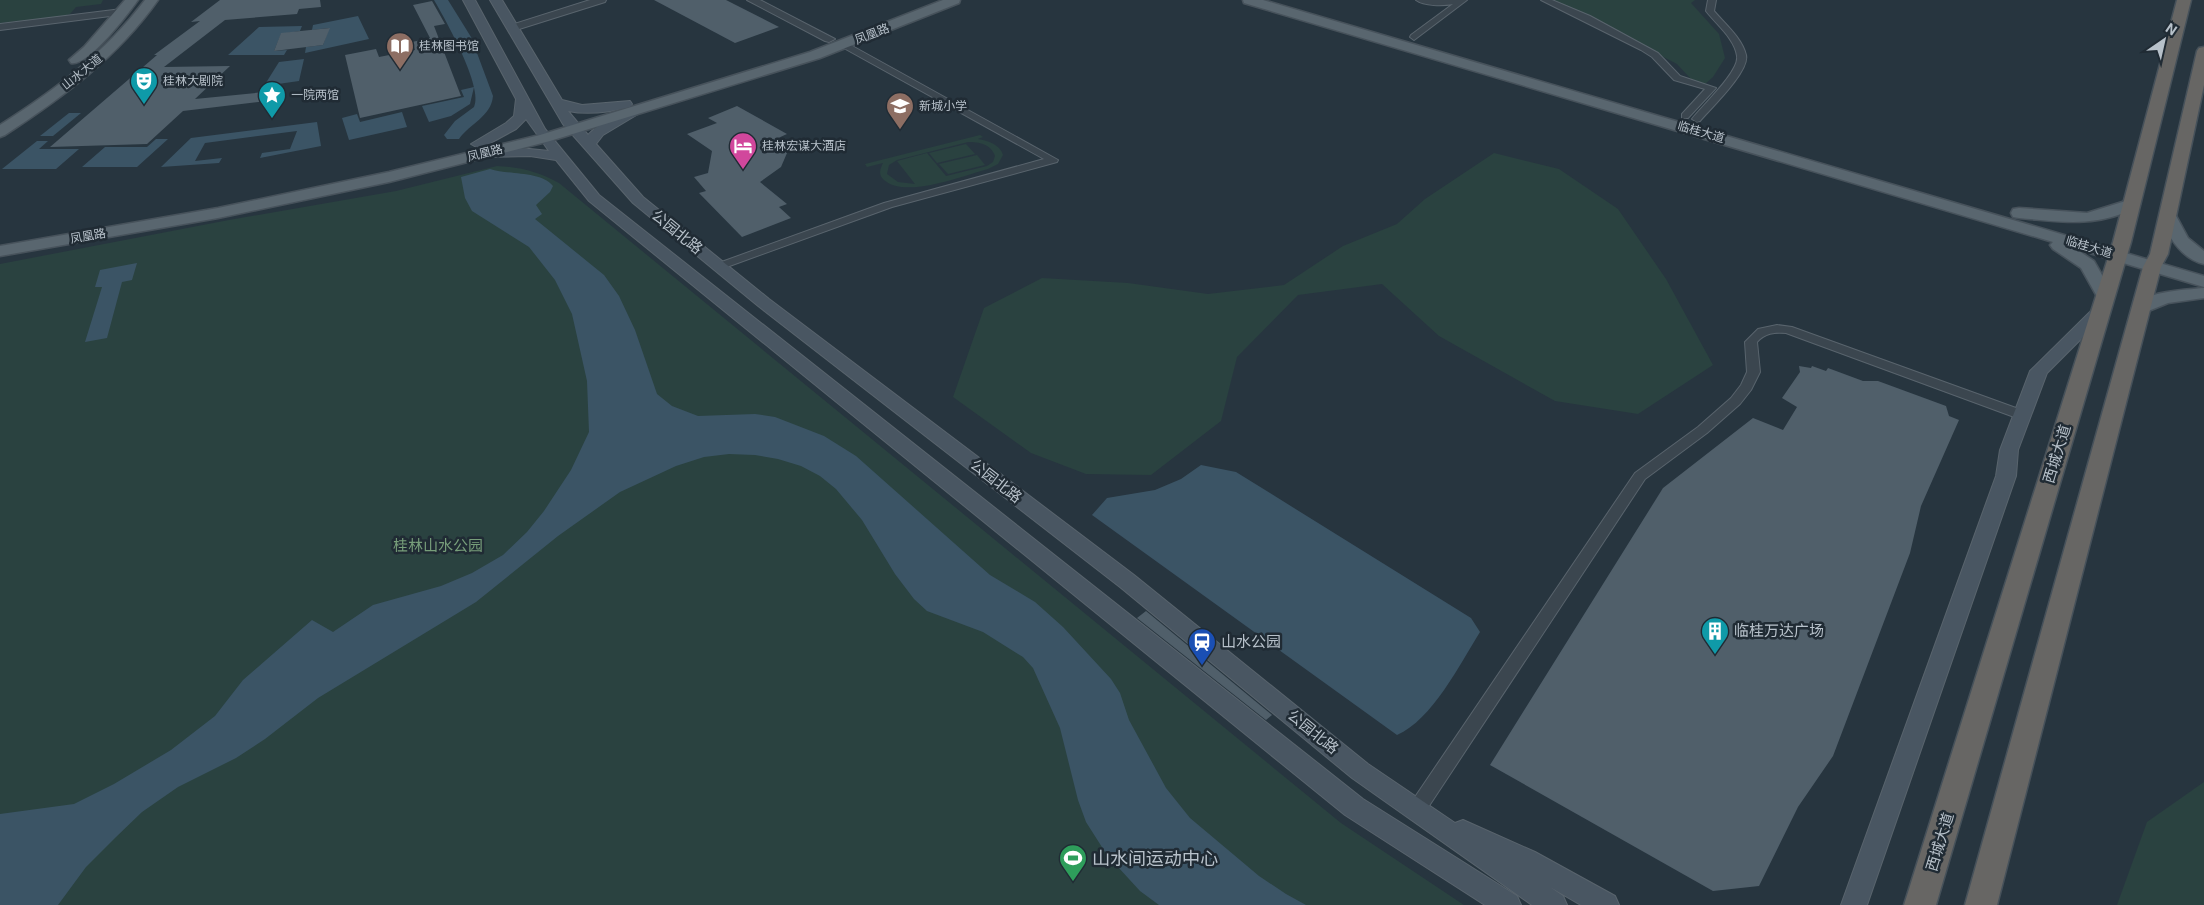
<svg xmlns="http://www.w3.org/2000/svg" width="2204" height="905" font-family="Roboto,'Noto Sans SC',sans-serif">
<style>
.green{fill:#2a4240;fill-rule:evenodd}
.water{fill:#3b5465}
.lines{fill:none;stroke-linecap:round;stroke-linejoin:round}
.river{fill:#3b5465;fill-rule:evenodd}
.building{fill:#505f6a}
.minor-casing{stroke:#59646d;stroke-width:2}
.tertiary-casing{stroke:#59646d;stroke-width:2}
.secondary-casing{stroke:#59646d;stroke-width:2}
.primary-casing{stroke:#47525b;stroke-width:3}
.trunk-casing{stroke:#46515a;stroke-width:3}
.minor{fill:#3b464f;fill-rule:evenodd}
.tertiary{fill:#3b464f;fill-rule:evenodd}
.secondary{fill:#495662;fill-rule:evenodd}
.primary{fill:#59666f;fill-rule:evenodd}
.trunk{fill:#676664;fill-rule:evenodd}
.labels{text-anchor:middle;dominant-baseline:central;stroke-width:5;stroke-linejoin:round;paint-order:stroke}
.far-street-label{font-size:12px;fill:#b7c1ca;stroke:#202b34}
.far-poi-label{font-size:12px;fill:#b7c1ca;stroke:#202b34;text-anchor:start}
.street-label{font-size:15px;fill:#b7c1ca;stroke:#202b34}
.park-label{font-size:15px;fill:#779e7a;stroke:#202b34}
.poi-label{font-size:15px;fill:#b7c1ca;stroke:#202b34;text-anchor:start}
.near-poi-label{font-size:18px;fill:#b7c1ca;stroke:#202b34;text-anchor:start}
</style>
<rect width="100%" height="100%" fill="#27353f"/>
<g class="green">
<path d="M0,0H103L101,4L76,7L70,14L61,17L0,23Z"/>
<path d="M1553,0H1695L1691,3L1719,34L1725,58L1713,77L1705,84L1691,79L1677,64Z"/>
<path d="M980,135L983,137L978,139C988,141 1000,144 1003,155L998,164L988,169C962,176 906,199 884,180C878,175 880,169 883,163L867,167L865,164ZM968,142C979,142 991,144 995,156L993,162L987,166L946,176L927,153L897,161L915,184L898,182L887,174L889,165L897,160Z"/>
<path d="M966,144L975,154L937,163L929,153Z"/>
<path d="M1494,153L1559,169L1618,209L1666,279L1713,365L1638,414L1555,401L1439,336L1382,284L1298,295L1237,357L1221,421L1151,475L1086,474L1031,453L953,397L984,308L1042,278L1128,283L1208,294L1284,285L1343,246L1397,224L1425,199Z"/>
<path d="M977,155L985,165L948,174L939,164Z"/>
<path d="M497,166C520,167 539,172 559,183L1341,823L1464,905H0V264L229,220L396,191Z"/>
<path d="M2204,782V905H2117L2147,822Z"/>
</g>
<g class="water">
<path d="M358,16L369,39L305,53L306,47L323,45L329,28L312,30L313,25Z"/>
<path d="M302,26L300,31L281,34L274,51L287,50L284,55H228L259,27Z"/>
<path d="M304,59L299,81L264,86L279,62Z"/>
<path d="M474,87L470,104L451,116L429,122L422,106L464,97L461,90Z"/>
<path d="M402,112L407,127L349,140L342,118L357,114L360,122Z"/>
<path d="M69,113H81L53,136H40Z"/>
<path d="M317,122L321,146L260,158L262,153L290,149L297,131L205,143L195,161L222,158L219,163L161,167L191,138Z"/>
<path d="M156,139H168L137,167H82L105,147H147Z"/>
<path d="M37,141H48L39,149H79L56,169H2Z"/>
<path d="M490,169C508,175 541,171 553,186L550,192L536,205L542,214L535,219L604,275L619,296L635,330L657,394L672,406L698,416L755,414L775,417L824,436L856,456L990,575L1035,602L1063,627L1111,679L1120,693L1129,720L1166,788L1190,818L1259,876L1286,894L1306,905H1159L1140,891L1107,855L1086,822L1078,800L1060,728L1033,668L1023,657L983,632L927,611L914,599L895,574L862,520L836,489L820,476L801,466L778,459L755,455L729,454L704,457L676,466L620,492L558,536L476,602L318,698L265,739L236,758L178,787L142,812L116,837L86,867L58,905H0V814L74,804L114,784L171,750L215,716L243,680L312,620L333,632L373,605L441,586L472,573L503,555L527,532L544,511L571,470L589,432L587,381L572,314L555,280L529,247L472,211L465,198L461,177Z"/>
<path d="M137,263L132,280L122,282L107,338L85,342L102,287H95L100,270Z"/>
<path d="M1201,465L1236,472L1471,618L1480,632C1460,664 1432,720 1397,735L1092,515L1107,498L1155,490L1181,479Z"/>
</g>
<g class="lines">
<path class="river" d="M434,0H448L471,37L493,96C491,117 470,123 459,139H447L444,135L455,121L474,107C484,88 445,19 434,0Z"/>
</g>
<g class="building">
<path d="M220,0H320L321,7L299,9L297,14L225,20L164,67L230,66L195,99L275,91L276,100L183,111L147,144L50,147L157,55H154L200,21L191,22Z"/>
<path d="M654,0H726L779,27L735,43Z"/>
<path d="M432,1L445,24L434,26L461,96L360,118L345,55L376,49L379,57L415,50L412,42L430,38L413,5Z"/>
<path d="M330,28L323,45L274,51L281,33Z"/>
<path d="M737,106L787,134L776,139L787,153L781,167L760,182L787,204L779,207L791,218L742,237L699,193L706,191L694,177L708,173L712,151L687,134L717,123L708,118Z"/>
<path d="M1799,366L1811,368L1812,366L1826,371L1828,368L1863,381H1878L1946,406L1949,416L1959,420L1921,506L1910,553L1833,756L1798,807L1759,886L1713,891L1490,765L1663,488L1753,418L1783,430L1797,407L1782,398L1800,372Z"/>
<path d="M1146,611L1272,715L1266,720L1137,618Z"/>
</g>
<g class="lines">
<g class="minor-casing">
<g id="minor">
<path d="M1416,0H1467L1414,40L1410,37L1411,35L1453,4C1443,6 1424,6 1416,0Z"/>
<path d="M1541,0H1552L1590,16L1658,53L1680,76L1716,88L1688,118H1682V114L1705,89L1674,80L1652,57L1641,50Z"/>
<path d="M1708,0H1716L1714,11C1725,24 1742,38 1746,55C1750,71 1711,108 1700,121L1697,122L1692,119C1702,106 1740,71 1737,56C1735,39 1716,24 1706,11Z"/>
<path d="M845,42L1058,160L1057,162L892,207L724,268H716L714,266L716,264L884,203L1044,159L842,47V43Z"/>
<path d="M1777,325L1792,327L2027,412L2029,415L2027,418H2017L1786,333C1774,332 1765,333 1757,342L1760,372L1751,390L1740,404L1707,433L1645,479L1423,815L1417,817L1411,815L1408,809L1411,803L1635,473L1698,427L1731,398L1741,385L1747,372L1745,342L1758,329Z"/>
</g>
</g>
<g class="tertiary-casing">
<g id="tertiary">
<path d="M590,0H606L605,2L516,30L512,31L507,28L508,26Z"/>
<path d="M747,0H760L835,39L829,42L825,41Z"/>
<path d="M122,9L127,12L126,14L0,30V24Z"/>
</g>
</g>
<g class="secondary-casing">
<g id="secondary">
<path d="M463,0H475L545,129L599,195L1363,799L1517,896L1521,905H1485L1345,815L589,201L556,160L530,156L478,157L476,154C484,144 535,149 549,151L526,119L516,129L483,147L478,148L471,144L506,123L514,116L516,99Z"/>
<path d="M490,0H502L562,100L582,105L630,101L632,104L630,107C610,112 588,115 568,111L588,135C596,126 626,105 638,108L640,111L638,114L603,135L596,144L643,197L769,299L1134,575L1368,764L1455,823L1463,820L1535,852L1615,896L1619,905H1581L1550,887L1563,896L1567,905H1532L1352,778L1120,587L757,305L633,203L563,124Z"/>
<path d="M2101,305L2107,307L2109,310L2107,313L2047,373L2018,450L2016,476L1867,905H1841L1996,476L2000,450L2030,371L2095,307Z"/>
</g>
</g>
<g class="primary-casing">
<g id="primary">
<path d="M125,0H138C128,14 88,67 71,63L69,60L84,47Z"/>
<path d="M145,0H158C118,57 63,97 5,135L0,137V125C55,90 106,52 145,0Z"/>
<path d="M943,0H960L959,3L820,58L550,141L389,182L218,218L0,256V246L218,208L389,172L540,135L810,52Z"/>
<path d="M1243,0H1263L2204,276V287L2076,249L2094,261L2114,296L2111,300L2105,301L2099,300L2081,268L2053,249L2050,245L2053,242L1244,3Z"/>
<path d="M2132,199L2138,200L2140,204C2137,209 2130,211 2124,213C2087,227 2057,221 2019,218L2013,217L2011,213L2013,209L2019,208L2087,213Z"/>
<path d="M2168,211L2174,212L2188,238L2204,251V264C2181,259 2168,236 2160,216L2162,212Z"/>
<path d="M2204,288V298L2168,303L2141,314L2134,312L2132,308C2143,291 2185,290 2204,288Z"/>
</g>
</g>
<g class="trunk-casing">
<g id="trunk">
<path d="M2177,0H2191L2131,242L1936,905H1904L2113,242Z"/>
<path d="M2204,47V85L2168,254L2161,267L1997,905H1965L2143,267L2150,254L2197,51L2199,48Z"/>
</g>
</g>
<use href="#minor" class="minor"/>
<use href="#tertiary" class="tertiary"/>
<use href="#secondary" class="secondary"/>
<use href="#primary" class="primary"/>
<use href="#trunk" class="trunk"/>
</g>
<defs>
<g id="library-pin" transform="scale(1.4375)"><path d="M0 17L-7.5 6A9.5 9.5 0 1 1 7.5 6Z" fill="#8d6e63" stroke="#202b34"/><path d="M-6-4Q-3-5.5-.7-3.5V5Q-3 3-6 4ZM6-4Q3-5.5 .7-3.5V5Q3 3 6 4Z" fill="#fff"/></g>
<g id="theatre-pin" transform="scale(1.4375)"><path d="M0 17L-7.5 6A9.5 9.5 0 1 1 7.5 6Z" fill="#0f9aa8" stroke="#202b34"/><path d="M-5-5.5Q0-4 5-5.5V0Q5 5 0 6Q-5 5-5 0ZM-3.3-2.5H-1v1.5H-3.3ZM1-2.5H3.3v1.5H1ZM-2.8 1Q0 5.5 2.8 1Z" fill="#fff"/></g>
<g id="sight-pin" transform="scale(1.4375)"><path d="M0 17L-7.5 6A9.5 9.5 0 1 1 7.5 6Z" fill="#0f9aa8" stroke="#202b34"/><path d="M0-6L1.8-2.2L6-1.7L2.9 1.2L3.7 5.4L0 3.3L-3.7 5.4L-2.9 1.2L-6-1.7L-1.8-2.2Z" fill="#fff"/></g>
<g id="school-pin" transform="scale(1.4375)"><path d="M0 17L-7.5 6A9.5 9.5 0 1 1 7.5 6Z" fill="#8d6e63" stroke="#202b34"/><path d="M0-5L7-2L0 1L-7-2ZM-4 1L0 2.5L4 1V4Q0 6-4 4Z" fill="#fff"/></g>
<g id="hotel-pin" transform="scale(1.4375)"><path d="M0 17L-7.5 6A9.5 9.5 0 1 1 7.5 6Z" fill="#d1479c" stroke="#202b34"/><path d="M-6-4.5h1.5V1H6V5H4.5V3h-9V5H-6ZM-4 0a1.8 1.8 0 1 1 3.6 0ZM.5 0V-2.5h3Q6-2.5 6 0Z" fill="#fff"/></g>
<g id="building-pin" transform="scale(1.4375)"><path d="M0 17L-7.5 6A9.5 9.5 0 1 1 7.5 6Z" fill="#0f9aa8" stroke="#202b34"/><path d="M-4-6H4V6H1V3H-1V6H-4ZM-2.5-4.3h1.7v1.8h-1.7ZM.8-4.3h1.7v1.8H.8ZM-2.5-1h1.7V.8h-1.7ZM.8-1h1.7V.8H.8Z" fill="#fff"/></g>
<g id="station-pin" transform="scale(1.4375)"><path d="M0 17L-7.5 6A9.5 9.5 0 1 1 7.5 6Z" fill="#1a4fb4" stroke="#202b34"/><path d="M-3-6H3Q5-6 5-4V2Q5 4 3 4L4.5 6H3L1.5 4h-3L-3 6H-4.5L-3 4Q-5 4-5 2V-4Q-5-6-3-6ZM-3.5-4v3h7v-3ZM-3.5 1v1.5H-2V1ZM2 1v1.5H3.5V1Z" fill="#fff"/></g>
<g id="stadium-pin" transform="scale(1.4375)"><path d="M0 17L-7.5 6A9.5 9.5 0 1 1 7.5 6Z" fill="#2e9e5b" stroke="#202b34"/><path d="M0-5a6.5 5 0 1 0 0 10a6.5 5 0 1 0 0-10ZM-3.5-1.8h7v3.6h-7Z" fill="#fff"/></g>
</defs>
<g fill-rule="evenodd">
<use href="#library-pin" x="400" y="46"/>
<use href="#theatre-pin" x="144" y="81"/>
<use href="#sight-pin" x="272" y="95"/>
<use href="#school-pin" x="900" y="106"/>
<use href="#hotel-pin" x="743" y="146"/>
<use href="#building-pin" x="1715" y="631"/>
<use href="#station-pin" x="1202" y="642"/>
<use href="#stadium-pin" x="1073" y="858"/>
</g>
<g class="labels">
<g class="far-street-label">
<text transform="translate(872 34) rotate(-21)">凤凰路</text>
<text transform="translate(82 72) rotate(-39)">山水大道</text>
<text transform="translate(1701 132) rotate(16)">临桂大道</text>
<text transform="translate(485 153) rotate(-14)">凤凰路</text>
<text transform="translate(88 236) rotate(-10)">凤凰路</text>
<text transform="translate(2089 247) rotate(17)">临桂大道</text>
</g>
<g class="far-poi-label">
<text x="419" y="46">桂林图书馆</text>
<text x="163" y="81">桂林大剧院</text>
<text x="291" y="95">一院两馆</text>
<text x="919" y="106">新城小学</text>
<text x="762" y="146">桂林宏谋大酒店</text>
</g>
<g class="street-label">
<text transform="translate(677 232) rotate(39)">公园北路</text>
<text transform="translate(2057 454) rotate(-73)">西城大道</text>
<text transform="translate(996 481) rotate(38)">公园北路</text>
<text transform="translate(1313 732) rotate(39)">公园北路</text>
<text transform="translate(1940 842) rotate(-73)">西城大道</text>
</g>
<g class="park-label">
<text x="438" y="546">桂林山水公园</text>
</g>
<g class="poi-label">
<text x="1734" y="631">临桂万达广场</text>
<text x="1221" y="642">山水公园</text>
</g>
<g class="near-poi-label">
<text x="1092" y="858">山水间运动中心</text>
</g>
</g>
<g transform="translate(2164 40) rotate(34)" stroke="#202b34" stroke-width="4" paint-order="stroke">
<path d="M0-4L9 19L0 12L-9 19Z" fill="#b7c1ca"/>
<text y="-8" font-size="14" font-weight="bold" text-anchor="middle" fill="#b7c1ca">N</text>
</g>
</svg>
